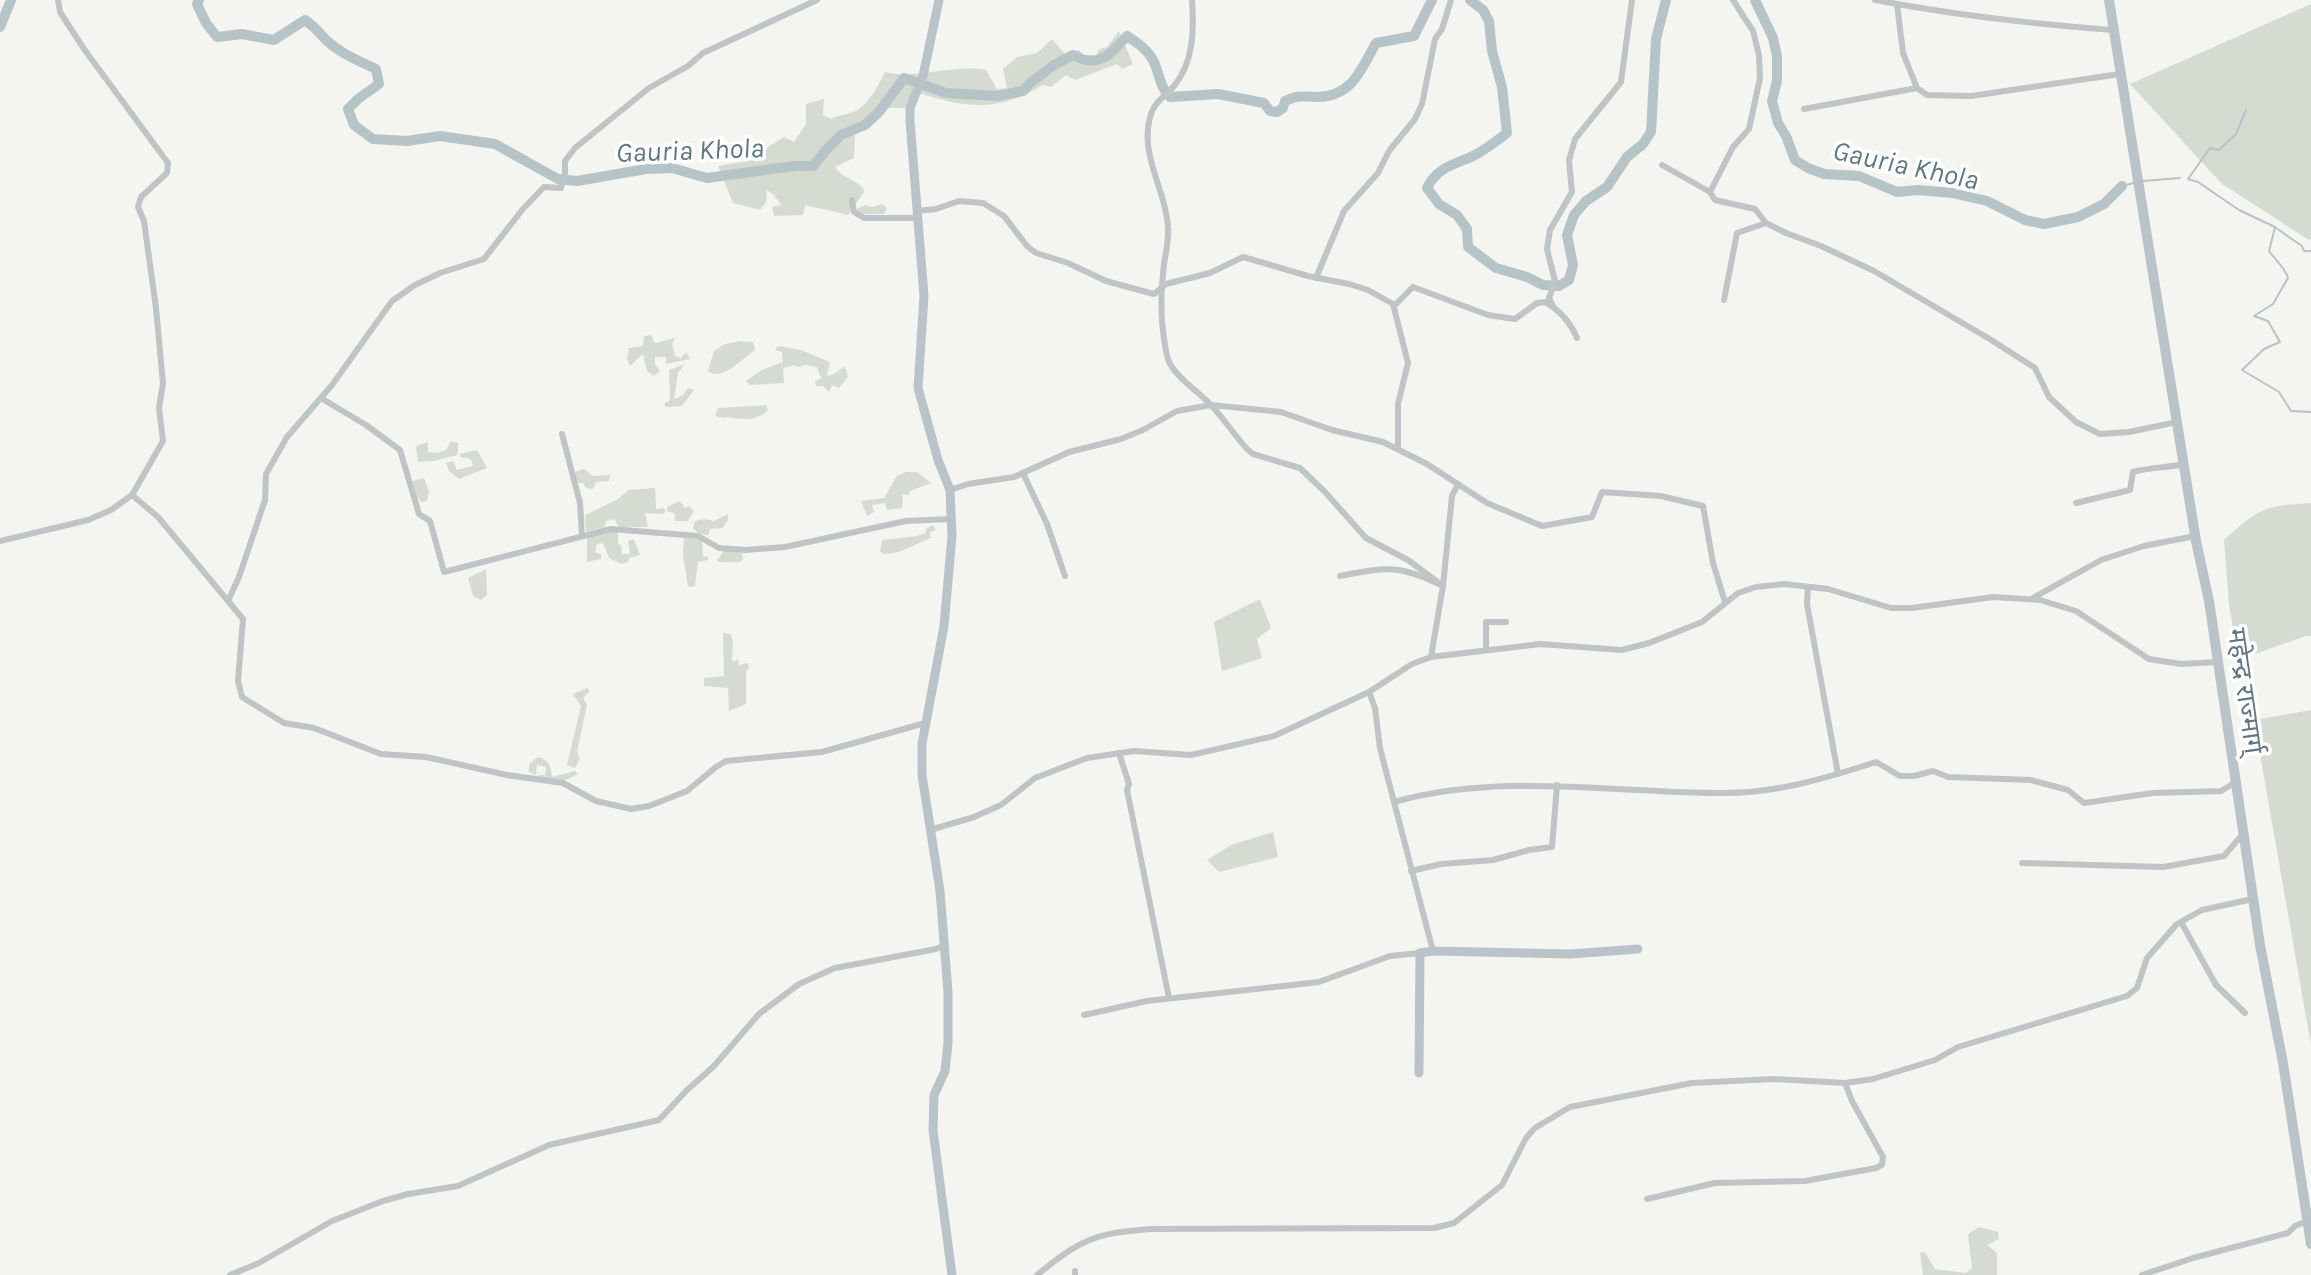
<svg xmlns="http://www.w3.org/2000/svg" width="2311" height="1275" font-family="Karla,'Noto Sans Devanagari',sans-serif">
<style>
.green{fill:#d6dbd1}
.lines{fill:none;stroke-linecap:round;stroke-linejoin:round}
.stream{stroke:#b6c4c7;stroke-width:2}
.river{stroke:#b6c4c7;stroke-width:10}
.street{stroke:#bfc4c6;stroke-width:6}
.secondary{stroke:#bac3c8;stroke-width:9}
.highway{stroke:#bac3c8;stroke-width:10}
.labels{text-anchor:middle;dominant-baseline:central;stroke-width:7;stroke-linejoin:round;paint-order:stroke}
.street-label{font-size:26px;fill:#637681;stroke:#fff}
.water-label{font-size:28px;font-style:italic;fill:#5f797f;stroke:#fff}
</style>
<rect width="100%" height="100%" fill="#f4f4f0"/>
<g class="green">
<path d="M2311,4V238L2309,240L2222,184L2130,84Z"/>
<path d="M1119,31L1133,64L1122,69L1117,64L1075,80L1066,75L1051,87L1043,85C998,113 964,108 916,92L910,108H887L855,135L854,158L835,167C842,178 854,179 863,188L864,192L848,215L805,205L803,215L774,216L772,207L781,205L774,195L767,190L766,202L760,210L733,203L718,166L747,161L784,137L794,142L806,124V104L824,99L823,115L831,119C838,115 845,115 853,112C868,106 878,86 885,72C918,80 952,64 986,70L997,89L1007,88L1003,69L1017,57L1037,53L1052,39L1065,54L1079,50L1086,57H1096L1099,49L1107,47Z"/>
<path d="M882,204L887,208L884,214H859L857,209L865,205L873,207Z"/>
<path d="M651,335L655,343L675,338L672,344L675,356L681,358L686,352L690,359L666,364V357H655V364L660,371L654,376L647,371L643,354L630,366L627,359L629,348L643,346L644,336Z"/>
<path d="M740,341L753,342L755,350C741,359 723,382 708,371L714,351L725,344Z"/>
<path d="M778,346L801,350L830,362L827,376L834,374L845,366L848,377L839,388L832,385L829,392L823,386H816L815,382L821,378L817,367L806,365L797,367L794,365L783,368L784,383L750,385L746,381L762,370L783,362L782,352L775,350Z"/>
<path d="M685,364L678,373L674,399L683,395L688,388L694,390L682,406L666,407L664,404L670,400L669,370Z"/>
<path d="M766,405L768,410C757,421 743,420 728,417L724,418L715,416L718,408Z"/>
<path d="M451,441L458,443V455L433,461L418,462L416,446L428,442V452L436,453L446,450Z"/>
<path d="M477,450L487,468L459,479L449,471L446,463L453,461L457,470L473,466L471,459L460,457V454Z"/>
<path d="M584,469L592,476L610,475L609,481L596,482L593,489L586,488L583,483H577L575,472Z"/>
<path d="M906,472H917L931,483L910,491L909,495L903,494L902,508L887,510L885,503L872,505L874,512L867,516L861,501L884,498L897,476Z"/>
<path d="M424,478L429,492L427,501L421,502L416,495L413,481Z"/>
<path d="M655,488L656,509L664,508L666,512L662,514L645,513L648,527H619L614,519L606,521L605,527L586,532L585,515L618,499L629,490Z"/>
<path d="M680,501L685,508L689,506L694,511L688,521H675L674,513L667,511V507Z"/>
<path d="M2311,503V636H2306L2238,660L2229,604L2224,540C2260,508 2262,506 2311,503Z"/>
<path d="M728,514V520L722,528L710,529L708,535L699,534L693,528L695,521L704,519L714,521Z"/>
<path d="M933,525L936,530L930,532L931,538C911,545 906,553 883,554L880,551L882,540L917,536L925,533L927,528Z"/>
<path d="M611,531L618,532V544L621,545L622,554H630L628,541L634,539L640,555L629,558L628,562L621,564L609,558L603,543L596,545V553L601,554V559L587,562V536Z"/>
<path d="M684,537L702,540L703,556L708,557V560L698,562L695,586L688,587L683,555Z"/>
<path d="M724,550L742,553L743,560L737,563C730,560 724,564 717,561Z"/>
<path d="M486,569L487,595L481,600L473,596L468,578Z"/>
<path d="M1260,599L1271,628L1257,639L1262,658L1222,671L1214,622Z"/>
<path d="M723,633L730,634L733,641L732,662L738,659L739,665L748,663L749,668L746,671V704L729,711L728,688L704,686V678L724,676Z"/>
<path d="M587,688L590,691L583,698L587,705L577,751L580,759L575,768L567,765L581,706L573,694Z"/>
<path d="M2311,710V1045L2254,720Z"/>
<path d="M538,757C549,760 551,766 552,777L575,771L578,774L564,781L539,778L538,775H545L546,767L537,765L536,775L529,772V764Z"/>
<path d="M1273,832L1278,857L1219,872L1207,860L1231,845Z"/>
<path d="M1979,1227L1998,1232L1999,1239L1987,1245L1997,1253V1275H1923L1920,1253L1925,1252L1935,1269L1965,1273L1972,1268L1968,1234Z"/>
</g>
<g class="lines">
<g class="stream">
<path d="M2246,110L2236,134L2219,150L2210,148L2188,179L2198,182L2239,210L2275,227L2269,251C2276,261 2284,266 2288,278L2273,304L2254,316L2268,321L2280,342L2264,349L2242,370L2279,392L2291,411L2311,412"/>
<path d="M2143,181L2180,178"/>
<path d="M2122,186L2134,183"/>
<path d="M2276,228L2302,246L2304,251H2311"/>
</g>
<g class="river">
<path d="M199,0L197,4L206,23L217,37L242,34L274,40L305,20C314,26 319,32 326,40C340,53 359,61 376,69L379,84L358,99L348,109L354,125L373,139L407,141L440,136L495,144L558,179L577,181L646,169L672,168L707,178L794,166H813L826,150L841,135L865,125L879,112L904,78L946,93L997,96L1023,91L1030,83L1054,65L1073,55C1098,69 1110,55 1127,36C1136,42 1147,49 1153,60C1160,74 1159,86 1170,97L1218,94L1264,103L1270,111L1277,112L1283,108L1285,101C1301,94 1301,97 1318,97C1353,96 1361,69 1376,43L1414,36L1432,0"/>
<path d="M1470,0L1483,10L1489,21L1492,51L1502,87L1507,133C1496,141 1485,150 1473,156C1454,165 1437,167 1427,188L1439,204L1457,215L1467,229L1468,247L1496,268L1527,277L1543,285L1559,286L1569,280L1573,265L1567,235L1574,215L1586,201L1607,187L1627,157L1643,144L1651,132L1656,39L1666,0"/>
<path d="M1755,0L1773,38L1777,56V81L1772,101L1778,123L1786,136L1795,160L1808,168L1824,174L1859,176L1897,192L1918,190L1952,193L1987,201L2025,220L2044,224L2078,217L2104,204L2122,186"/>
<path d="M0,27L11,0"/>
</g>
<g class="street">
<path d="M1192,0C1194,29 1194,62 1174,86C1166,96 1155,101 1151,114C1138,155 1166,188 1168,227C1169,239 1166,252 1164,264C1161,289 1160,313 1164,338C1165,347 1166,356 1170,364C1180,381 1198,391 1211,405C1224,419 1235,436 1248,450L1253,454L1300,468L1325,492L1366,538L1408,560L1443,586L1452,496L1458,484"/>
<path d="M1733,0L1753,31L1759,55L1760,78L1749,129L1733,147L1710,192L1715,200L1755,209L1766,223L1786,233L1821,246L1874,271L1988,338L2035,368L2049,397L2076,422L2100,434L2129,432L2177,422"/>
<path d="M1875,0C1954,15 2033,24 2113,30"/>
<path d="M1897,4L1903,53L1917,88L1927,95L1971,96L2120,74"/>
<path d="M1804,109L1917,88"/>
<path d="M1662,165L1710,192"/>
<path d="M852,200L854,212L864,218H917"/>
<path d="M917,211L936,209L959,201L983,203L1004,216L1027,246L1036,253L1068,263L1106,281L1154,294L1166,284L1210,273L1243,257L1308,276L1349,284L1368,290L1393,304L1408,363L1398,404V448"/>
<path d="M1316,278L1344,211L1378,173L1389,151L1415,119L1422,104L1435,39L1442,29L1451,0"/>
<path d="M1724,300L1737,233L1766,223"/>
<path d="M1394,306L1413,287L1488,315L1515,319L1537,303L1545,302C1560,310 1570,322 1577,338"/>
<path d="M1553,306L1549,298L1555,281L1547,249L1550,230L1572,192L1569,160L1575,139L1621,82L1632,0"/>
<path d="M321,398L366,425L400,450L419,514L430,521L444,572L611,529L698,536L719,548L745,550L785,547L906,521L951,519"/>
<path d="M562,434L580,503L582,536"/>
<path d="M1023,473L1047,524L1065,576"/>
<path d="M950,490L968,484L1014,477L1069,452L1121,439L1143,430L1177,411L1211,405L1281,412L1332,430L1383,442L1427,464L1487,503L1542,526L1592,517L1602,492L1661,496L1703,506L1713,563L1725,602"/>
<path d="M132,495L158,517L243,619L238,681L242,697L284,723L314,728L381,754L426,757L507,775L563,783L596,801L631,809L649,806L687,791L716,767L726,761L822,752L925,723"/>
<path d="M2076,503L2130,490L2133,472C2150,467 2167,468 2184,464"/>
<path d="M0,541L88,520L111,510L132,495L163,441L159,408L163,383L156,308L144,221L138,207L141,197L167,173L168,163L84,49L60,12L58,0"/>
<path d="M1340,576C1388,567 1398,564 1443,586L1431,657"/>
<path d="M1808,587L1807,604L1838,774"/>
<path d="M2033,598L2101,560L2144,546L2195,536"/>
<path d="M228,601L239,577L265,500L266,474L287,437L332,385L392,301L415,285L440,273L484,259L522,210L544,187L561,188L565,173V161L575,148L649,88L688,66L703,53L817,0"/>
<path d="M1486,650V622H1506"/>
<path d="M1369,692L1375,708L1380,748L1394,802C1503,772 1613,793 1725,793C1777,793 1827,778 1876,762L1900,776H1914L1933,771L1948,777L2031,780L2068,790L2084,803L2153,793L2221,791L2236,782"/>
<path d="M1119,753L1129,784L1127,790L1169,998"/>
<path d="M1394,802L1433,951"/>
<path d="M930,830L974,817L1001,805L1035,778L1087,758L1134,751L1191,755L1274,736L1369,692L1412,664L1431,657L1540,644L1622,650L1649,643L1702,622L1738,593L1756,587L1784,584L1828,589L1891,608H1912L1993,597L2040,600L2076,611L2149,659L2181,664L2218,662"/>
<path d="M2022,863L2163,867L2224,856L2242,835"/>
<path d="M1411,871L1441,864L1493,860L1529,850L1552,847L1557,785"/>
<path d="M2181,922L2216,985L2245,1013"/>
<path d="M1084,1015L1147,1001L1319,982L1390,956L1420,953"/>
<path d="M1647,1199L1715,1183L1805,1181L1876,1168L1882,1165L1883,1157L1852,1101L1845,1083"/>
<path d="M1075,1271V1275"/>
<path d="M230,1275L259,1263L332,1221L383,1201L408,1194L458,1186L549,1145L659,1120L686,1091L714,1066L759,1014L799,984L835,968L936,949L943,946"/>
<path d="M1037,1275C1081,1239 1095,1233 1152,1229L1434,1228L1454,1223L1502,1185L1526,1138L1535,1128L1570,1107L1692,1083L1773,1079L1845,1083L1873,1079L1935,1060L1958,1047L2127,996L2137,988L2147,958L2177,924L2202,910L2253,899"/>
<path d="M2142,1275L2193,1258L2288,1233L2295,1226L2307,1221"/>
</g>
<g class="secondary">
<path d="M939,0L923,76L910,108V121L924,296L918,388L938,460L950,490L952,536L944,626L922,744V775L940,891L948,992V1043L945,1071L934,1095L933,1130L952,1275"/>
<path d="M1419,1073L1420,953L1433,951L1570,954L1638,949"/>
</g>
<path class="highway" d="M2109,0L2196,541L2209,601L2260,945L2283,1063L2311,1244"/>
</g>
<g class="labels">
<g class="street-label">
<text transform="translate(2245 691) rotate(82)">महेन्द्र राज्मार्ग्</text>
</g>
<g class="water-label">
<text transform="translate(690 150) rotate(-2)">Gauria Khola</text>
<text transform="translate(1906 165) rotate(12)">Gauria Khola</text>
</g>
</g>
</svg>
